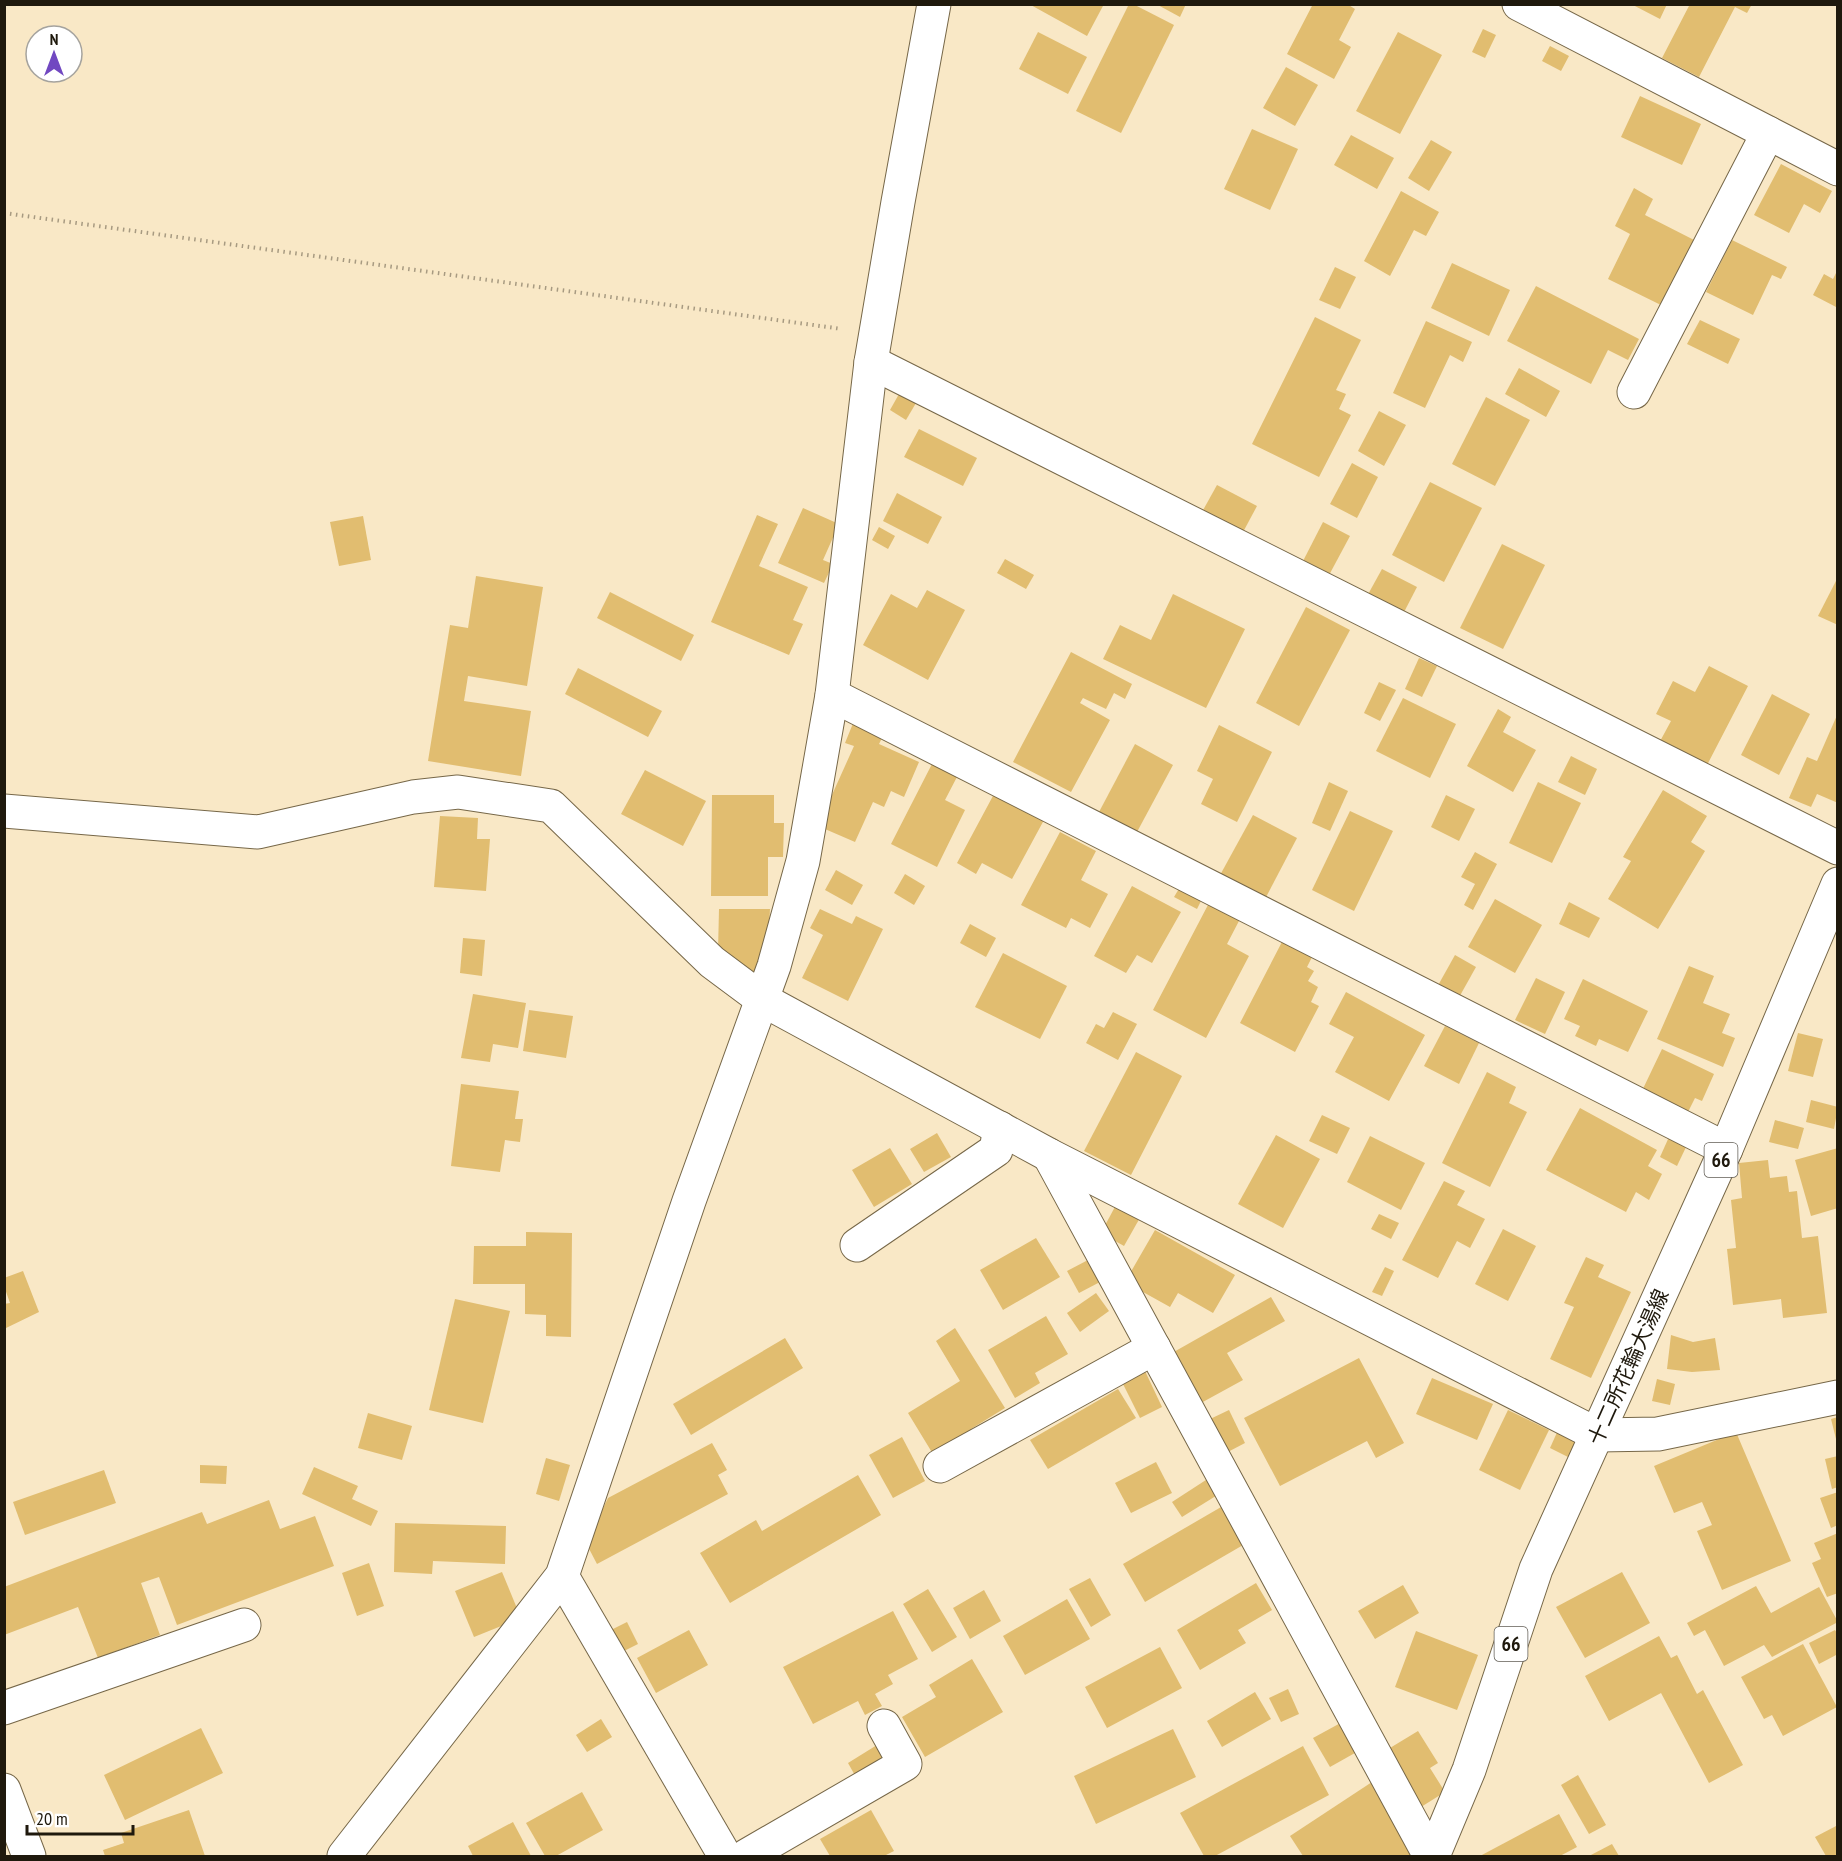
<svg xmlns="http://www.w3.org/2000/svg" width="1842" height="1861" font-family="'PT Sans Narrow','Noto Sans JP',sans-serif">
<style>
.building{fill:#e1bd70}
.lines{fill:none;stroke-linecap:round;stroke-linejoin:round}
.minor-casing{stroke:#766748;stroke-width:35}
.major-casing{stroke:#766748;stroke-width:35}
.path{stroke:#a79a81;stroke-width:4;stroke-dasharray:1.5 4.5;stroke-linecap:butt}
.minor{stroke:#fff;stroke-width:33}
.major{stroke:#fff;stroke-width:33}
.labels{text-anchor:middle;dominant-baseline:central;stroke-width:4.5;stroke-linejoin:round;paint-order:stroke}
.shield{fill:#fff;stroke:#625e56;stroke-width:1.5}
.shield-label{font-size:20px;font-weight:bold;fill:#1f190d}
.street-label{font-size:21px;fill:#1f190d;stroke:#fff}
</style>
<rect width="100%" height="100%" fill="#f9e8c6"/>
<g class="building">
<path d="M1029,4H1104L1087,36Z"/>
<path d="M1129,4H1133L1174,25L1121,133L1076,111Z"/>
<path d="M1156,4H1186L1180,17Z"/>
<path d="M1313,4H1347L1355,9L1339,40L1351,47L1334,79L1287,54Z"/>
<path d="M1631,4H1667L1660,19Z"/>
<path d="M1690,4H1752L1747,13L1735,7L1699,77L1662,58Z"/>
<path d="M1483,29L1496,35L1485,58L1472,52Z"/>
<path d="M1038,32L1087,57L1068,94L1019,69Z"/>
<path d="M1398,32L1442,55L1400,134L1356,111Z"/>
<path d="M1550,46L1569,56L1561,71L1542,61Z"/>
<path d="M1286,67L1318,85L1295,126L1263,108Z"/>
<path d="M1640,96L1701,124L1682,165L1621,137Z"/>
<path d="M1252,129L1298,149L1270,210L1224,189Z"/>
<path d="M1351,135L1394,158L1377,189L1334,165Z"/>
<path d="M1431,140L1452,152L1429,191L1408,178Z"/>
<path d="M1781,164L1832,191L1820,213L1804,204L1789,233L1754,215Z"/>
<path d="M1634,188L1653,199L1645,215L1698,242L1665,307L1608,279L1630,234L1615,226Z"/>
<path d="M1401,191L1439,212L1426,236L1414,230L1390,276L1364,261Z"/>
<path d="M1732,240L1787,267L1781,279L1772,275L1753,315L1706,292Z"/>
<path d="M1452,263L1510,290L1489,336L1431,308Z"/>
<path d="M1335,267L1356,277L1340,309L1319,300Z"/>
<path d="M1838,269V308L1813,295L1824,274L1833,279Z"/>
<path d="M1536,286L1639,339L1628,360L1608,350L1591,384L1507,341Z"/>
<path d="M1315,317L1361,340L1336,390L1346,394L1339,409L1351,415L1319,477L1252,444Z"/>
<path d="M1700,320L1740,339L1728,364L1687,344Z"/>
<path d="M1426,321L1472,342L1463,362L1450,355L1425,408L1393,393Z"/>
<path d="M1519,368L1560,391L1546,417L1505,394Z"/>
<path d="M899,394L916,403L906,420L890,410Z"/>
<path d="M1486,397L1530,420L1495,486L1452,464Z"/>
<path d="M1379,411L1406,425L1384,466L1358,451Z"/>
<path d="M919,429L977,458L963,486L904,457Z"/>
<path d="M1352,463L1378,477L1357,518L1330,504Z"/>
<path d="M1430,482L1482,508L1444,582L1392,555Z"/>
<path d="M1217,485L1257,506L1242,534L1202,512Z"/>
<path d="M897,493L942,517L928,544L883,521Z"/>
<path d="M803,508L839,524L823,560L833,564L824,583L778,563Z"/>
<path d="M757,515L778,524L759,566L808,587L793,620L803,624L789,655L711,622Z"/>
<path d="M363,516L371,560L339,566L330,522Z"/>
<path d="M1323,522L1350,536L1328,577L1302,563Z"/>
<path d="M879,527L895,536L888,549L872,540Z"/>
<path d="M1502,544L1545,565L1503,649L1460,628Z"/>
<path d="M1005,559L1034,575L1026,589L997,573Z"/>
<path d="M1382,569L1417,587L1402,616L1366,598Z"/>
<path d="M476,576L543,587L527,686L468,676L464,701L531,711L521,776L428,761L450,625L468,628Z"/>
<path d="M1838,577V625L1818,616Z"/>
<path d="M927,590L965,610L928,680L863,645L891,594L917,608Z"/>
<path d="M610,592L694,635L681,661L597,618Z"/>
<path d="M1173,594L1245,629L1206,708L1103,659L1120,625L1151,640Z"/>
<path d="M1306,607L1350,630L1299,726L1256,703Z"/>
<path d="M1071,652L1132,684L1125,699L1114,693L1106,709L1083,698L1080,703L1110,720L1071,792L1013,762Z"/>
<path d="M1419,658L1437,666L1422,697L1405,689Z"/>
<path d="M1709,666L1748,686L1705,769L1658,745L1671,721L1656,714L1673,681L1695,692Z"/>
<path d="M578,668L662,711L648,737L565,694Z"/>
<path d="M1379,682L1396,690L1380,721L1364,713Z"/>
<path d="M1772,694L1810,714L1779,775L1741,755Z"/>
<path d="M1403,698L1456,724L1430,778L1376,751Z"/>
<path d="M1498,709L1511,717L1503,732L1536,750L1513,792L1467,766Z"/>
<path d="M1838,713V803L1817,794L1811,807L1789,798L1807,757L1817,761Z"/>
<path d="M854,721L884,734L879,744L919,762L904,797L891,791L884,807L873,802L855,842L818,826L854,746L845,743Z"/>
<path d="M1219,725L1272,752L1237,822L1201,804L1213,779L1197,771Z"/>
<path d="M1135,744L1173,765L1137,832L1099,812Z"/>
<path d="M1571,756L1597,769L1585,795L1558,782Z"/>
<path d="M933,762L958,775L945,800L965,810L937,867L891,844Z"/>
<path d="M645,770L706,801L683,846L621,814Z"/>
<path d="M1329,782L1348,791L1330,831L1312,823Z"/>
<path d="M1538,782L1581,803L1552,863L1509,843Z"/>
<path d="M1663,790L1707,816L1691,842L1705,851L1658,929L1608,899L1631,861L1623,857Z"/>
<path d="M994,794L1044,820L1012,879L982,863L976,874L957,863Z"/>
<path d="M712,795H774V823H784L783,857H768V896H711Z"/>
<path d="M1446,795L1475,809L1459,841L1431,827Z"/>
<path d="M1350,811L1393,831L1354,911L1312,890Z"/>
<path d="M1253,815L1297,838L1264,901L1219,877Z"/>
<path d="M440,816L478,818L477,839H490L486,891L434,887Z"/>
<path d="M1060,832L1096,851L1081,880L1108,894L1090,928L1071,918L1066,928L1021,905Z"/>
<path d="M1475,852L1497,864L1473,910L1464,905L1475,884L1461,877Z"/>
<path d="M836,870L863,885L852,905L825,890Z"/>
<path d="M905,874L925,886L914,905L894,893Z"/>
<path d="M1132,886L1181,912L1152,963L1137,955L1126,973L1094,956Z"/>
<path d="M1180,887L1202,899L1197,909L1174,897Z"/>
<path d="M1495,899L1542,925L1515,973L1468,947Z"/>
<path d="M1569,902L1600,918L1589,938L1559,924Z"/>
<path d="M1209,903L1240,919L1227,944L1249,956L1206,1038L1153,1010Z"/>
<path d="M719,909H770L768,946L756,976L718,951Z"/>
<path d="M820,909L852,924L856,916L883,929L848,1001L802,978L823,935L810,928Z"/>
<path d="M970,924L996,938L986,957L960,943Z"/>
<path d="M463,938L485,940L482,976L460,973Z"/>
<path d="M1283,940L1313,955L1307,967L1314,971L1308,981L1318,987L1311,1002L1319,1006L1295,1052L1240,1023Z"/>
<path d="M1003,953L1067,986L1040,1039L975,1007Z"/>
<path d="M1455,955L1476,967L1457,1001L1436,989Z"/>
<path d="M1689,966L1714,976L1703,1003L1730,1014L1722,1033L1735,1038L1723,1067L1657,1039Z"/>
<path d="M1536,978L1565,992L1545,1034L1515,1020Z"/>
<path d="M1583,979L1648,1011L1628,1052L1599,1039L1596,1046L1575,1036L1580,1026L1564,1019Z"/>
<path d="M1346,992L1425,1035L1389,1101L1335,1072L1354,1037L1329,1024Z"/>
<path d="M473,994L526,1003L518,1048L493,1044L490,1062L461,1058Z"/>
<path d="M529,1010L573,1016L566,1058L523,1051Z"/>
<path d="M1113,1012L1137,1024L1118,1060L1086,1043L1096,1024L1104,1028Z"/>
<path d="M1445,1026L1479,1043L1459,1084L1424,1066Z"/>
<path d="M1798,1033L1823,1039L1813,1077L1788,1071Z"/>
<path d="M1662,1049L1714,1074L1702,1101L1695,1098L1686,1116L1640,1095Z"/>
<path d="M1136,1052L1182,1076L1131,1175L1084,1151Z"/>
<path d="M1487,1072L1516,1087L1509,1103L1527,1112L1490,1187L1442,1163Z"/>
<path d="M461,1084L519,1091L515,1119H523L520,1142L505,1140L500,1172L451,1166Z"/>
<path d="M1811,1100L1838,1107L1834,1129L1806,1122Z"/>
<path d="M1580,1108L1657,1150L1648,1166L1662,1174L1649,1200L1636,1192L1626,1212L1546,1170Z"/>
<path d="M1322,1115L1350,1128L1337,1154L1309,1141Z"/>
<path d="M1775,1120L1804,1128L1798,1149L1769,1142Z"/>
<path d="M937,1133L951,1157L924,1172L910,1149Z"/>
<path d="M1276,1135L1320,1159L1283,1228L1238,1204Z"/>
<path d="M1370,1136L1425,1163L1401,1210L1347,1182Z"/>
<path d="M1669,1137L1687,1145L1677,1166L1660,1157Z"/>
<path d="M890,1148L912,1184L874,1207L852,1170Z"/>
<path d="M1838,1148V1208L1811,1216L1795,1160Z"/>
<path d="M1768,1160L1770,1178L1787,1176L1789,1192L1797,1191L1802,1238L1818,1236L1827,1313L1783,1318L1781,1299L1733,1305L1727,1249L1736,1248L1731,1200L1742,1198L1739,1163Z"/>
<path d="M1444,1181L1465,1191L1457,1205L1485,1219L1470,1248L1457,1241L1438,1278L1402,1260Z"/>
<path d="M1117,1203L1141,1216L1124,1246L1101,1233Z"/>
<path d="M1379,1214L1399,1223L1391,1239L1371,1229Z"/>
<path d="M1503,1229L1536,1246L1508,1301L1475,1284Z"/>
<path d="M1155,1230L1235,1275L1213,1313L1178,1293L1170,1307L1125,1282Z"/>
<path d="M526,1232L572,1233L571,1337L546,1336V1315L525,1314V1284H473L474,1246H526Z"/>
<path d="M1036,1238L1060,1277L1003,1310L980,1270Z"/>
<path d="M1586,1257L1604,1265L1598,1277L1631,1292L1591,1378L1550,1359L1574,1307L1564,1303Z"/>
<path d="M1088,1260L1100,1282L1079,1293L1067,1271Z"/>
<path d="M1385,1267L1394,1271L1382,1296L1372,1292Z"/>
<path d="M23,1271L39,1312L4,1329V1304L10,1303L4,1286V1278Z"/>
<path d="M1096,1293L1109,1311L1080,1332L1067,1313Z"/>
<path d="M1271,1297L1285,1321L1227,1353L1243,1380L1201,1403L1172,1353Z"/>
<path d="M455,1299L510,1311L483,1423L429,1410Z"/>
<path d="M1046,1316L1068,1354L1035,1373L1040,1383L1015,1398L988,1350Z"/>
<path d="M955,1328L1005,1408L971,1429L976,1435L936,1459L908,1413L960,1381L936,1341Z"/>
<path d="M1671,1335L1693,1342L1715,1338L1720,1370L1692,1372L1667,1369Z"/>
<path d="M785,1338L803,1368L691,1435L673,1404Z"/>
<path d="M1359,1358L1404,1443L1376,1458L1367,1441L1280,1486L1244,1418Z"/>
<path d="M1145,1371L1162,1407L1140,1418L1122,1382Z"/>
<path d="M1432,1378L1493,1404L1477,1440L1416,1414Z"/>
<path d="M1657,1379L1675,1384L1670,1405L1652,1401Z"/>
<path d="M1118,1389L1136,1418L1048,1469L1030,1440Z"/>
<path d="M1229,1410L1245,1443L1224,1454L1208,1420Z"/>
<path d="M1508,1410L1549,1430L1520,1490L1479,1470Z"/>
<path d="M368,1413L412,1426L402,1460L358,1448Z"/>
<path d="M1838,1417V1443H1837L1831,1419Z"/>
<path d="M1559,1428L1580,1438L1570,1458L1550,1448Z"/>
<path d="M1736,1432L1791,1561L1722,1590L1697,1531L1712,1525L1702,1502L1674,1513L1654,1466Z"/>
<path d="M902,1437L925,1481L893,1498L869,1455Z"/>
<path d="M712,1443L727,1470L718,1475L728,1494L597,1564L586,1543L608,1498Z"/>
<path d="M1838,1456V1487L1832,1489L1825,1459Z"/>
<path d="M546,1458L570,1465L559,1501L536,1494Z"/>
<path d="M1156,1462L1172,1493L1131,1513L1115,1483Z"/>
<path d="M200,1465L227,1466L226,1484L200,1483Z"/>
<path d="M314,1467L358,1486L352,1499L378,1511L371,1526L302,1494Z"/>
<path d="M104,1470L116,1503L25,1535L13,1502Z"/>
<path d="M858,1475L881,1515L730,1603L700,1553L756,1520L762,1531Z"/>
<path d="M1209,1478L1219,1494L1182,1517L1172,1502Z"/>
<path d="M1838,1492V1525L1831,1528L1820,1498Z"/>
<path d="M269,1500L280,1529L315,1516L334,1566L177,1625L159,1577L141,1583L160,1635L98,1658L78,1607L4,1635V1587L202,1512L207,1524Z"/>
<path d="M1228,1503L1250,1541L1145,1602L1123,1564Z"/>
<path d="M395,1523L506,1526L505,1564L433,1561L432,1574L394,1572Z"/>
<path d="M1838,1533V1593L1827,1597L1812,1563L1821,1559L1814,1543Z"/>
<path d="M369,1563L384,1606L357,1616L342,1573Z"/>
<path d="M502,1572L521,1618L474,1637L455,1591Z"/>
<path d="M1622,1572L1650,1623L1585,1658L1556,1607Z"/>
<path d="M1090,1578L1111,1615L1091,1627L1069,1589Z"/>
<path d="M1256,1583L1272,1610L1238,1630L1246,1643L1200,1670L1177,1630Z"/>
<path d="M1403,1585L1419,1613L1375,1639L1358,1611Z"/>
<path d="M1756,1586L1771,1613L1819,1587L1838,1622L1772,1657L1764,1645L1724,1666L1705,1630L1694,1636L1687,1623Z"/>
<path d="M928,1589L957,1637L932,1652L903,1604Z"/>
<path d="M984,1590L1001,1621L970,1639L953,1608Z"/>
<path d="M1067,1599L1090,1639L1025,1675L1003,1636Z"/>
<path d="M893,1611L918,1659L888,1675L893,1684L875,1694L882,1706L865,1715L858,1701L813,1724L783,1667Z"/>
<path d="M627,1622L638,1644L622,1652L611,1630Z"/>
<path d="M689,1630L708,1665L656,1693L637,1658Z"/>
<path d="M1835,1630L1838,1635V1654L1819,1664L1809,1643Z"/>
<path d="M1416,1631L1478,1655L1457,1710L1395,1687Z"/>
<path d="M1659,1636L1671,1658L1677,1655L1697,1694L1703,1690L1743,1765L1709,1783L1661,1693L1609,1721L1585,1676Z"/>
<path d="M1803,1644L1837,1707L1783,1736L1772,1715L1764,1719L1741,1677Z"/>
<path d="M1160,1647L1182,1688L1107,1728L1085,1687Z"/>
<path d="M972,1659L1003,1712L925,1757L902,1717L936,1697L929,1685Z"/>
<path d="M1288,1689L1299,1714L1281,1722L1269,1698Z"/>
<path d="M1255,1692L1271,1719L1222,1747L1207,1721Z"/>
<path d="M601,1719L612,1737L587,1752L576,1735Z"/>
<path d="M1346,1720L1362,1749L1330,1767L1313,1738Z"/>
<path d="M201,1728L223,1773L125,1820L104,1775Z"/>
<path d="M1173,1729L1196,1777L1096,1824L1074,1776Z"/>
<path d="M1418,1731L1438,1763L1430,1768L1445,1792L1421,1807L1385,1751Z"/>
<path d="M877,1745L887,1761L857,1779L848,1763Z"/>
<path d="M1303,1746L1329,1795L1215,1856H1204L1180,1813Z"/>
<path d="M1578,1775L1606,1825L1589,1834L1561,1785Z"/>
<path d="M1372,1782L1421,1856H1303L1290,1836Z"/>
<path d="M582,1792L603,1830L556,1856H545L526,1823Z"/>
<path d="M189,1810L205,1856H105L103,1850L124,1843L121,1833Z"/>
<path d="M871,1810L894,1851L884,1856H830L820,1839Z"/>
<path d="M1559,1814L1577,1847L1560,1856H1480Z"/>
<path d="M513,1822L531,1856H473L468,1846Z"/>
<path d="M1838,1825V1856H1826L1815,1837Z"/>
<path d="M1612,1844L1619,1856H1589Z"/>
</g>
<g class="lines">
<g class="minor-casing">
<g id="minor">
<path d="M1519,4L1838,169"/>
<path d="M871,362L1838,848"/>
<path d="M1634,392L1768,133"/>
<path d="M832,695L1726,1149"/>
<path d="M4,811L258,832L413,797L458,792L551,806L712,962L763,1000L1049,1155L1598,1435L1658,1434L1838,1397"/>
<path d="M1049,1155L1430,1856"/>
<path d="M857,1245L996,1150L1000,1128"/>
<path d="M940,1466L1154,1348"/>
<path d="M562,1576L725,1856"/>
<path d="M4,1708L244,1625"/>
<path d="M4,1790L29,1856"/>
<path d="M344,1856L562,1576L689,1201L774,966L803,861L832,695L871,362L898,202L934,4"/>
<path d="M746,1856L905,1764L884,1726"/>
</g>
</g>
<g class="major-casing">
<path id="major" d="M1433,1856L1469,1770L1536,1569L1726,1149L1838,884"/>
</g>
<path class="path" d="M4,213L842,329"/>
<use href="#minor" class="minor"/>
<use href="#major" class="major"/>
</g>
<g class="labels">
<g class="shield">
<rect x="1704.5" y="1143" width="33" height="34" rx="4.5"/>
<rect x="1494.5" y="1627" width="33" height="34" rx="4.5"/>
</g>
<g class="shield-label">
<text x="1721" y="1160">66</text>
<text x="1511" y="1644">66</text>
</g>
<g class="street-label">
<text transform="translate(1628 1367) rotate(-66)">十二所花輪大湯線</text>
</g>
</g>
<rect width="1842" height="1861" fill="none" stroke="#1f190d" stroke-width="12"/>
<g transform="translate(54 54)"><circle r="28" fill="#ffffff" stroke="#a5a39e" stroke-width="1.5"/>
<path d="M0-4.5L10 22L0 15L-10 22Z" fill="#7148c1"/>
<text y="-9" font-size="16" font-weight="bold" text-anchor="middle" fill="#1f190d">N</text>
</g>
<path d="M27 1825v9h106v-9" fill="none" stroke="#1f190d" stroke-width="3"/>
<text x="36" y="1825" font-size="18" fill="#1f190d" stroke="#ffffff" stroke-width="4.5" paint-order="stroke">20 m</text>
</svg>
